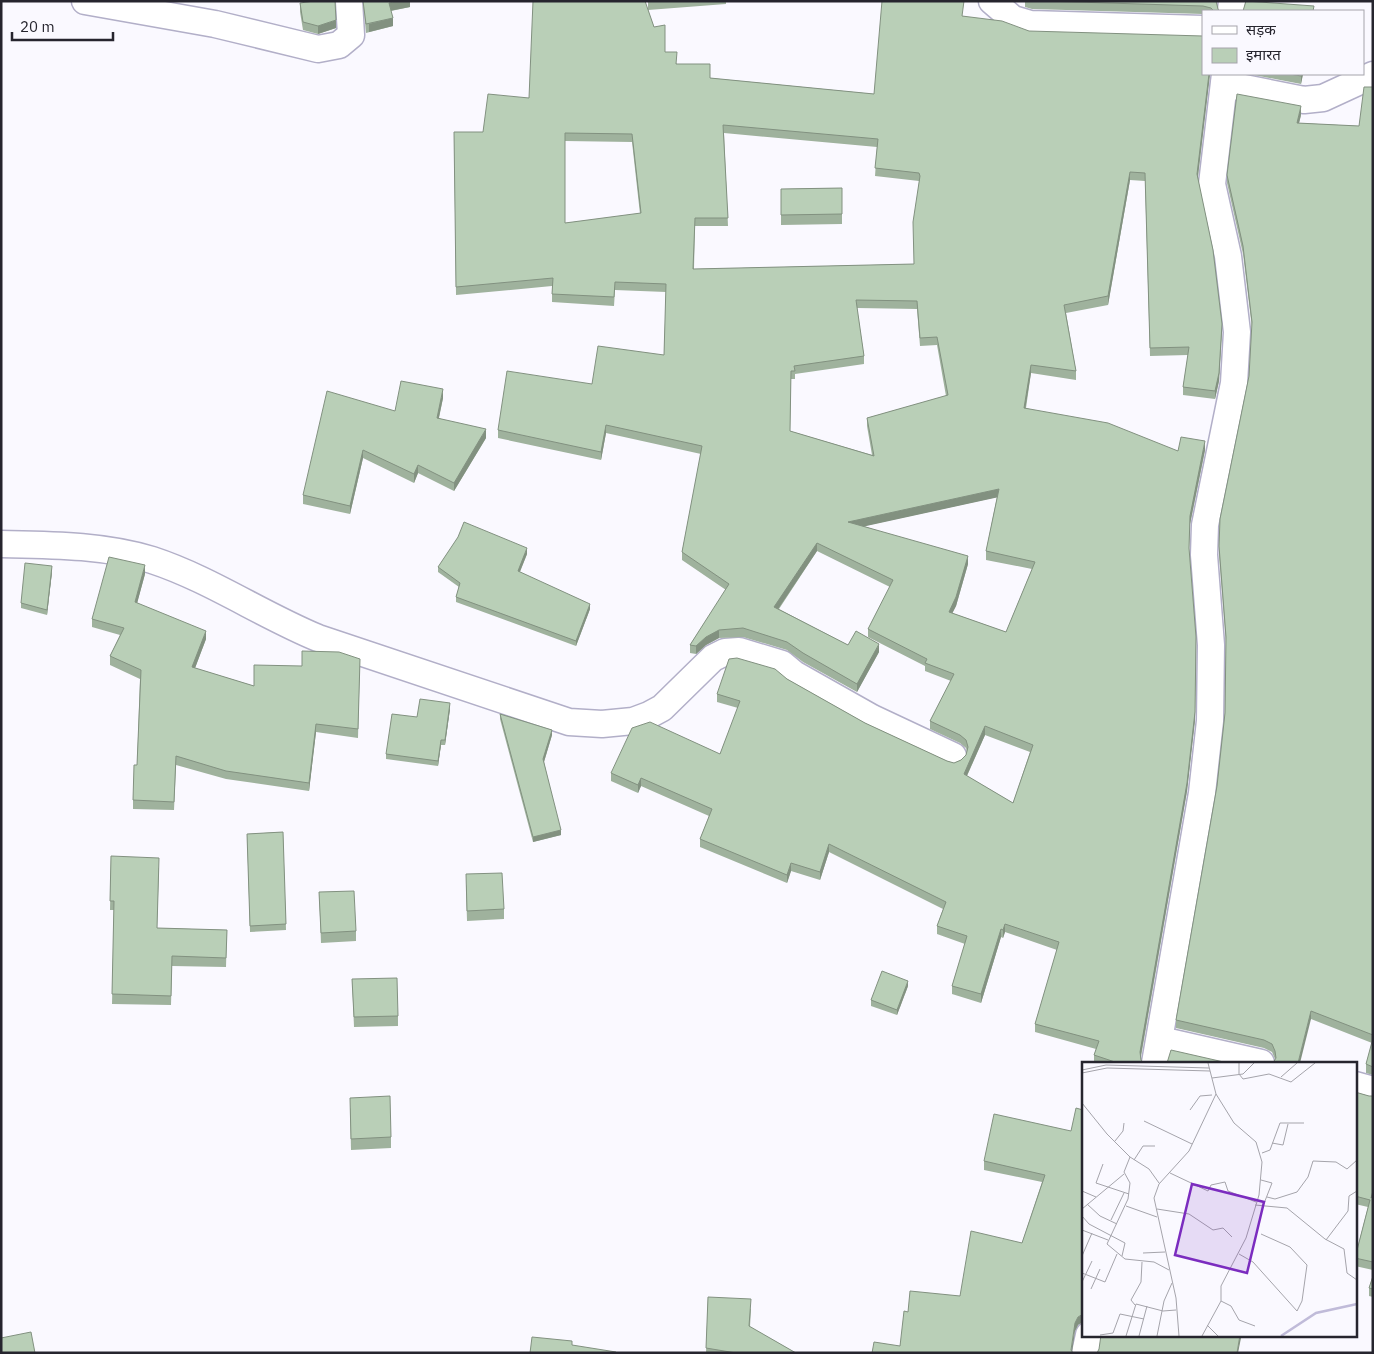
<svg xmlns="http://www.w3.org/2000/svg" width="1374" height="1354" font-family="'IBM Plex Sans','Noto Sans Devanagari',sans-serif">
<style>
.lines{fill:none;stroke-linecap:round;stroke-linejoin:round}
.street-casing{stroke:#b2afc8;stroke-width:29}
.street{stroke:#fff;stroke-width:26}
.wall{fill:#9fb29d;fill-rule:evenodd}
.shaded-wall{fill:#829180}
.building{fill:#b9cfb7;stroke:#829180;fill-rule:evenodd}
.inset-river{fill:none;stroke:#c0bbd9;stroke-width:2.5}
.inset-road{fill:none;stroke:#a5a4ab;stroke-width:1}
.view{fill:#7b2cbf;fill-opacity:0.15;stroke:#7b2cbf;stroke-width:2.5}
.inset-edge{fill:none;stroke:#26252e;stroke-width:2.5}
</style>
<rect width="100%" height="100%" fill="#faf9ff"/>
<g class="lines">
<g class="street-casing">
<g id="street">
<path d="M85,1L215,24L318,49L339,45L351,35L349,1"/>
<path d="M992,1L1013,19L1030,24L1203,29"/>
<path d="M1231,11L1232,1"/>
<path d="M1224,84L1304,100L1323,98L1373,75"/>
<path d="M1,544C51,545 104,545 152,560C210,579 262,615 318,638L569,722L602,724L633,721L649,715L662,708L713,658L725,652L739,651L782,664L794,674L872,718L953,756"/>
<path d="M1160,1040L1261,1063"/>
<path d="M1155,1063L1202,793L1210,721L1211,645L1204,555L1205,525L1234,383L1237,332L1228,256L1212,184L1225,74"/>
<path d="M1355,1085L1373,1090"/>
<path d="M1085,1353L1089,1335"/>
</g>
</g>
<use href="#street" class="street"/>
</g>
<g class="wall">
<path d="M363,1H410V7L391,11L393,26L366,33Z"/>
<path d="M648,1H726V4L648,10L654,27L665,52L677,64L710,78L874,94L963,16L1029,31L1203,74H1210L1198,177L1222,332L1219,381L1215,399L1183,395V387L1188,355L1150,356L1145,181L1130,180L1108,305L1066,313L1076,371V380L1031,373L1026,408L1178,451L1205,450L1190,524L1189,550L1195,720L1187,791L1141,1057V1060L1143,1063H1094V1055L1096,1049L1035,1032V1024L1057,950L1005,932L1003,938L1001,937L981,1003L952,994V986L965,944L937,934V926L943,909L829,852L820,880L791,871L787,883L700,847V839L709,816L641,786L638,793L611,781V773L720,754L738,708L717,702V694L787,679L865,723L947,761L954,763L961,760L966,755L967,752L966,748L960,743L930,729V721L951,681L925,671V666L868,637V629L890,587L817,551L779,609L848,645L879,652L857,692L803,662L787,650L743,637L719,638L706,645L696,654L690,653V645L726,590L682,560V552L701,454L606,433L601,460L498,438V430L592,384L664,355L666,292L615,290L614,306L552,302V286L456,295L454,132H483L648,10ZM724,133L877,147L875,176L919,181V182L914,264L694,269L695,226H728ZM565,141L632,142L640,214L565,223ZM857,308L917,309L920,346L937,345L946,396L867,418V426L872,455L790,431L791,379H795V374L864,364V356ZM997,497L986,551V560L1032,569L1006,632L952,613L956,606L968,564L864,526ZM985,735L1030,752L1013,803L967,776Z"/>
<path d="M1025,1H1216L1218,9L1219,11H1203V14L1032,9L1025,7Z"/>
<path d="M300,3L336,28L318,34L303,30L300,12Z"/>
<path d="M1249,74H1303L1301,84Z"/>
<path d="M1373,87V1075L1366,1073V1064L1372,1043L1311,1019L1275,1059L1272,1052L1264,1048L1176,1028V1020L1217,786L1225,713L1226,644L1219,555L1220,519L1249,376L1252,328L1243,254L1227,183V175L1301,115L1299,123L1359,126Z"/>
<path d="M842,188V224L781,225V189Z"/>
<path d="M443,398L439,418L486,438L454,491L418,473L414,483L363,458L350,514L303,504V495L395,411Z"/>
<path d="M527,554L520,572L590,609L576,646L456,602V597L459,587L438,572V567Z"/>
<path d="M52,572L47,615L21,608V603Z"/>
<path d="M145,574L137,603L206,639L195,668L254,686L302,666L360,659L358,738L316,732L309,791L226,779L176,765L174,810L133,809V800L137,765L140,679L110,665V656L120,635L92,627V619Z"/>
<path d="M450,709L445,745H441L438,766L386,759V754L417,717Z"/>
<path d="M500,714L552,735L544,762L561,835L533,842L500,719Z"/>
<path d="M283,832L286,930L250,932L247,834Z"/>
<path d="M111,856L159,868L157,928L227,930L226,967L172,966L171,1005L112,1004L114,910H110Z"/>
<path d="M466,885L504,909V919L467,921Z"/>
<path d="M319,892L356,931V941L321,943Z"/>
<path d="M352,979L398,1016V1026L354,1027Z"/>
<path d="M908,986L897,1015L871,1006V1000Z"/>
<path d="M1355,1092L1369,1096H1373V1270L1355,1266V1257L1368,1207L1355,1204Z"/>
<path d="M350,1108L391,1137V1148L351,1150Z"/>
<path d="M1071,1131L1078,1325L1075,1331L900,1346L908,1312L960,1296L1022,1243L1042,1182L984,1170V1161Z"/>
<path d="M1373,1276V1297L1369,1296V1288Z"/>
<path d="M708,1297L751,1309L750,1327L796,1353H706Z"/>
</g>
<g class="shaded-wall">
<path d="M398,1H410V7L389,11V3Z"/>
<path d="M393,18V26L369,32V24Z"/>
<path d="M336,20V28L318,34V26Z"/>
<path d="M1209,74H1210L1197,183V174Z"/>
<path d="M1302,74H1303L1301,84V76Z"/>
<path d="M1301,106V115L1297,131V123Z"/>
<path d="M1130,172V180L1108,305V296Z"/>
<path d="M1222,324L1219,381L1215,399V391Z"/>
<path d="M1031,365V373L1024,416V408Z"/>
<path d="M443,389V398L437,426V418Z"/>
<path d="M606,425V433L601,460V452Z"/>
<path d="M486,429V438L454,491V483Z"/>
<path d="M1205,441V450L1190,524V516Z"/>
<path d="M363,450V458L350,514V506Z"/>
<path d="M418,465V473L414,483V474Z"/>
<path d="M999,489V497L848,530V522Z"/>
<path d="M817,543V551L774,615V607Z"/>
<path d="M527,548V554L518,576V571Z"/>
<path d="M968,556V564L956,606L949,620V612Z"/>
<path d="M145,565V574L135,611V602Z"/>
<path d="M52,566V572L47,615V610Z"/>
<path d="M590,604V609L576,646V641Z"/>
<path d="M719,630V638L706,645L696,654V646L706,637Z"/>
<path d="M206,631V639L192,676V667Z"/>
<path d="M1196,637L1195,720L1187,791L1140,1060V1052Z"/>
<path d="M879,644V652L857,692V684Z"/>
<path d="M450,703V709L445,745V740Z"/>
<path d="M316,724V732L309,791V783Z"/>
<path d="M985,726V735L964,782V774Z"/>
<path d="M552,730V735L543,765V759Z"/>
<path d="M441,740V745L438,766V761Z"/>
<path d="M641,778V786L638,793V785Z"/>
<path d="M561,830V835L533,842V837Z"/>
<path d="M829,844V852L820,880V872Z"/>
<path d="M791,863V871L787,883V875Z"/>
<path d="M1005,924V932L1003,938V930Z"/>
<path d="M1001,929V937L981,1003V994Z"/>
<path d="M908,981V986L897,1015V1010Z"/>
<path d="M1311,1011V1019L1300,1063H1298Z"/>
<path d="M1083,1314V1322L1078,1325L1075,1331L1072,1353H1071L1075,1323L1078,1317Z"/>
<path d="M1240,1335H1241V1338L1238,1353H1237Z"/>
</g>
<g class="building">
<path d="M314,1H335L336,20L318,26L303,22L300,3Z"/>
<path d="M363,1H398L389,3L393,18L366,24Z"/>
<path d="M533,1H645L654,27L665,25V52H677L676,64H710V78L874,94L882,1H964L962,16L1002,21L1029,31L1203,36V74H1209L1197,174L1213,250L1222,324L1219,373L1215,391L1183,387L1189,347L1150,348L1145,173L1130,172L1108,296L1064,305L1076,371L1031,365L1024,408L1108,423L1178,451L1181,437L1205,441L1190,516L1189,548L1196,637L1195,712L1187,783L1140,1052L1141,1060L1143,1063H1118L1094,1055L1099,1041L1035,1024L1059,942L1005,924L1003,930L1001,929L981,994L952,986L967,936L937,926L946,902L829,844L820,872L791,863L787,875L700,839L712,809L641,778L638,785L611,773L632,728L650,722L720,754L740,701L717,694L729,659L737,658L775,669L787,679L865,723L947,761L954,763L961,760L966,755L968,747L966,740L960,735L930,721L954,674L925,663L927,659L868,629L893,580L817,543L774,607L848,645L856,631L879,644L857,684L803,653L787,642L743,628L719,630L706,637L696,646L690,645L729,584L682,552L702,446L606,425L601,452L498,430L507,371L592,384L598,346L664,355L666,284L615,282L614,297L552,294L553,278L456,287L454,132H483L488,94L529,98ZM723,125L878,139L875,168L919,173L920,176L913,222L914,264L693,269L695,218H728ZM565,133L632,134L641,213L565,223ZM856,300L917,301L920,338L937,337L948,395L867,418L874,456L790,431L791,371H795L794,366L864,356ZM999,489L986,551L1035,562L1006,632L949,612L956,597L968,556L848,522ZM985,726L1033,745L1013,803L964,774Z"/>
<path d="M1044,1H1216L1218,9L1219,11H1214L1211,8L1203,6Z"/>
<path d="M1246,1L1314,6L1313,11H1243Z"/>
<path d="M1290,74H1302L1301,76Z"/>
<path d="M1364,87H1373V1035L1311,1011L1298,1063H1273L1276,1058L1275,1051L1272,1044L1264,1040L1176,1020L1217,786L1225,713L1226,637L1219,546L1220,519L1249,376L1252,322L1243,246L1227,175L1237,94L1301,106L1297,123L1359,126Z"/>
<path d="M842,188V214L781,215V189Z"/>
<path d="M401,381L443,389L437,418L486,429L454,483L418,465L414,474L363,450L350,506L303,495L327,391L395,411Z"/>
<path d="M464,522L527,548L518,571L590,604L576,641L456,597L460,583L438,567L458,537Z"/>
<path d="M109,557L145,565L135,602L206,631L192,667L254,686V665L302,666V651L339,652L360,659L358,729L316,724L309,783L226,771L176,756L174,802L133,800L134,765H137L141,670L110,656L124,628L92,619Z"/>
<path d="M25,563L52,566L47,610L21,603Z"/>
<path d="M420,699L450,703L445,740H441L438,761L386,754L392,714L417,717Z"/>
<path d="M500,714L552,730L543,759L561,830L533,837Z"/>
<path d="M283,832L286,924L250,926L247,834Z"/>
<path d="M111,856L159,858L157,928L227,930L226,958L172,956L171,996L112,994L114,901H110Z"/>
<path d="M502,873L504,909L467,911L466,874Z"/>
<path d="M354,891L356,931L321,933L319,892Z"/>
<path d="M882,971L908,981L897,1010L871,1000Z"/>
<path d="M397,978L398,1016L354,1017L352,979Z"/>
<path d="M1373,1038V1067L1366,1064Z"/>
<path d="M1171,1050L1228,1063H1167Z"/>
<path d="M1355,1092L1369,1096H1373V1191L1371,1198L1373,1196V1262L1355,1258L1370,1200L1355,1196Z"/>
<path d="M390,1096L391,1137L351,1139L350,1098Z"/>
<path d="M1076,1108L1083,1110V1314L1078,1317L1075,1323L1071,1350L1073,1353H872L874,1342L900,1346L904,1311L908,1312L910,1291L960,1296L971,1231L1022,1243L1045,1175L984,1161L994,1114L1071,1131Z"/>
<path d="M1373,1276V1289L1369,1288Z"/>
<path d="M708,1297L751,1299L749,1326L796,1353H736L706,1348Z"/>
<path d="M31,1332L35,1353H1V1338Z"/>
<path d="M1101,1335H1240L1237,1353H1097L1099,1349Z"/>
<path d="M532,1337L572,1341V1345L616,1352L615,1353H530Z"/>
</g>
<g transform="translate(1082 1062)">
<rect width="275" height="275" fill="#faf9ff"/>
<path class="inset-river" d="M199,274L234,251L275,242"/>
<path class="inset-road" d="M157,1V12L161,17L187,12L209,20L233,1M0,8L24,3L127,6M0,11L25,6L128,9M199,15L215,1M130,16L161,12L172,1M0,41L25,72L48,95L67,107L77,121M108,48L118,34L130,33M62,59L110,82M33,79L41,69L42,61M190,81L201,83L206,62M180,91L188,88L198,61H222M48,95L42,110L48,121L46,137L25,182L43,197L72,200L87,208M52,98L61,84H73M21,102L14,121L47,132M88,111L126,129L129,123L143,120L146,129L174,140M179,118L190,121L181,144M0,129L14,135M185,135L193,137L215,130L226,115L231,99L254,100L265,107L275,98M5,142L18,154L35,162M173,143L205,146L243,177L262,187L265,211L275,218M44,144L75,155M0,147L42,112M75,147L107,152L131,168L141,166L150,175M0,154L7,162L43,181L40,194M29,158L42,131M0,168L26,178M244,178L266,149L267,134L275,129M61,191L83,190M157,192L171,200L215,249L220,239L225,203L208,185L179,172M0,194L10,171M0,211L23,220L35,192M0,220L10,199M9,227L18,207M139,239L149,244L157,258L173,264M53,243L49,238L59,220L60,200M125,263L136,274M18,273L31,271L38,252L62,257M44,274L54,242L81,249L94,248M57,274L65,244M75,274L82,239L90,221M97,274L94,236L72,136L77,122L107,89L134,32L126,1M120,274L139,239V224L164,176L177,133L180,100L174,80L152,61L134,32"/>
<path class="view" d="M110,122L182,140L165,211L93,193Z"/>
<rect width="275" height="275" class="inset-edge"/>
</g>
<rect width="1374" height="1354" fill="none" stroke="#26252e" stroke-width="5"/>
<rect x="1202" y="10" width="162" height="65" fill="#faf9ff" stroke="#a5a4ab"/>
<rect x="1212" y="26" width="25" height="8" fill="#ffffff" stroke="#a5a4ab"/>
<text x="1246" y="35" font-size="15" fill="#26252e">सड़क</text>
<rect x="1212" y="48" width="25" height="15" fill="#b9cfb7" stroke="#a5a4ab"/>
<text x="1246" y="60" font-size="15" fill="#26252e">इमारत</text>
<path d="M12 32v8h101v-8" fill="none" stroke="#26252e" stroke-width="2.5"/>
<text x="20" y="32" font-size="15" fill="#26252e" stroke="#faf9ff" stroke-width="4" paint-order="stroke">20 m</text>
</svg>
